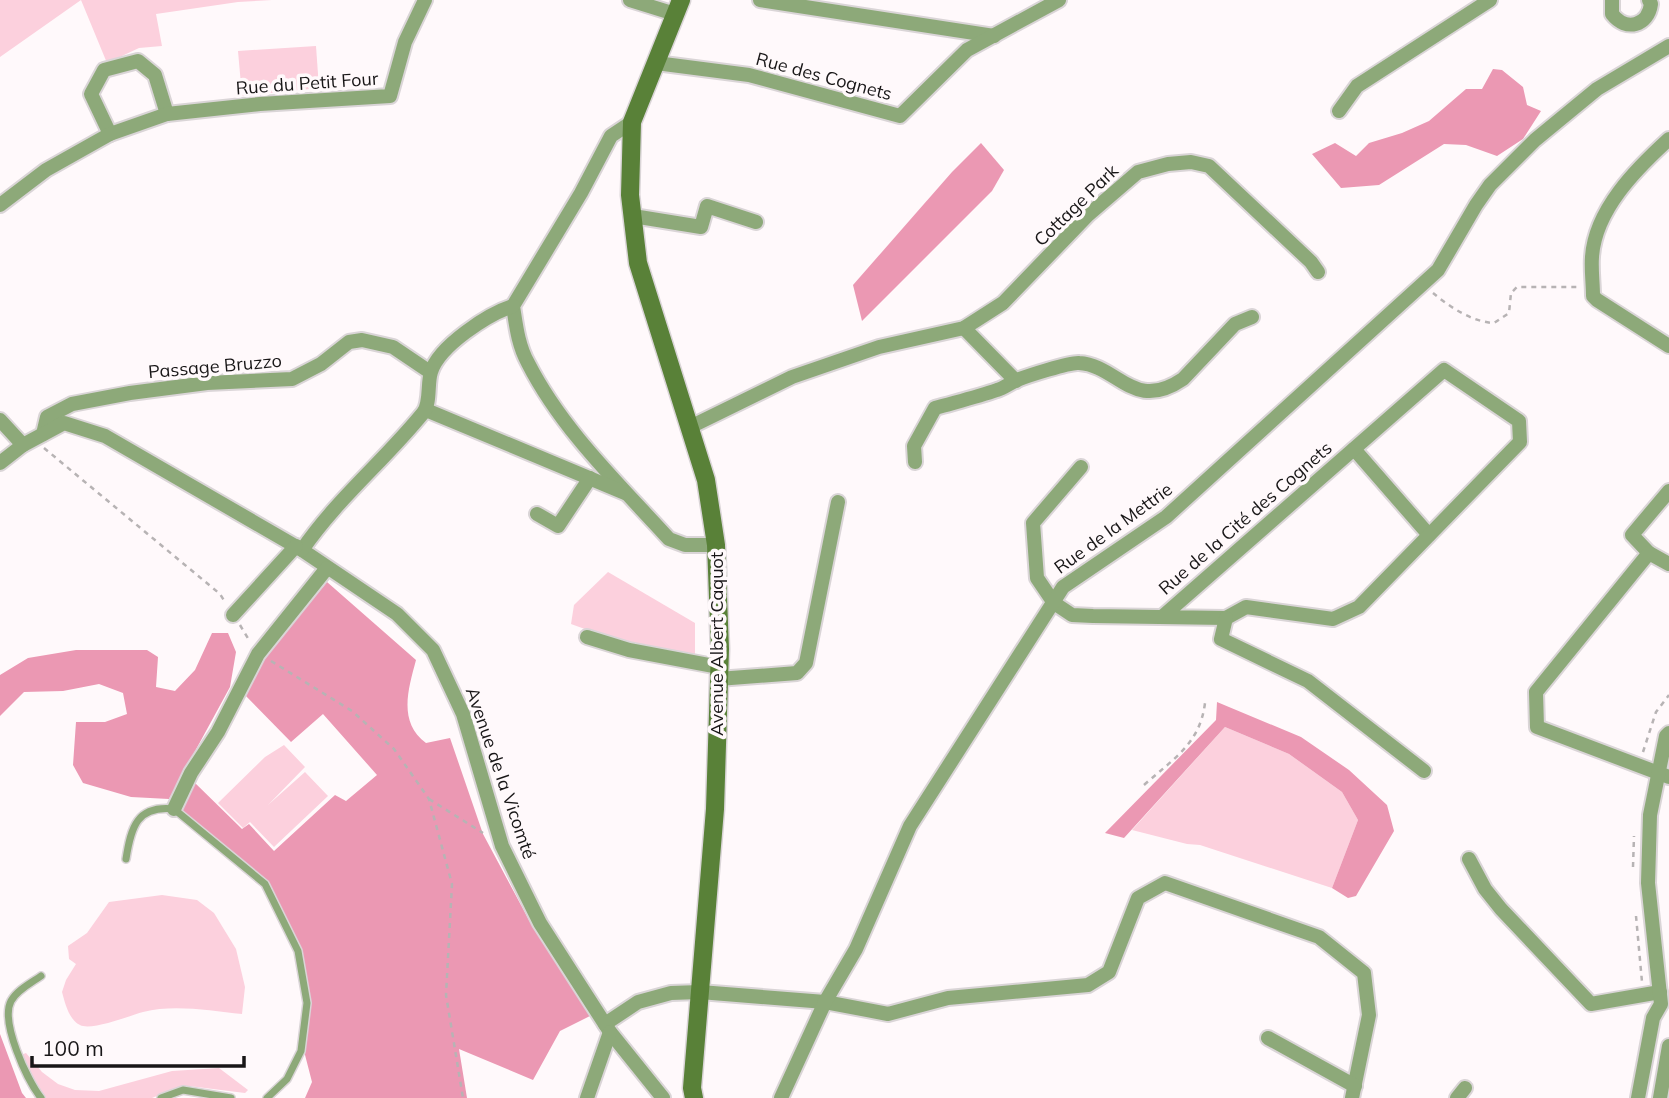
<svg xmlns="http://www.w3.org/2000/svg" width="1669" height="1098" font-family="Mulish,sans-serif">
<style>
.green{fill:#fcd0dd}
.forest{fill:#eb98b3}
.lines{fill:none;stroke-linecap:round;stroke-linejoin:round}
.lane-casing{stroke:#dad5d7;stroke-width:10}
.street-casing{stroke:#dad5d7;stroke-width:18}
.secondary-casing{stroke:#dad5d7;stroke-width:21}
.path{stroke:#b7b3b4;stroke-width:2.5;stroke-dasharray:5 5;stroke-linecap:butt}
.lane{stroke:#8da979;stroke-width:7}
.street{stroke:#8da979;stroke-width:14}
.secondary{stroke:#598138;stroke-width:18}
.labels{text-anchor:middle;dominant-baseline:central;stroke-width:7;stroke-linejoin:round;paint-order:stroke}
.street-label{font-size:18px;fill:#181617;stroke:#fff9fb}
</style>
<rect width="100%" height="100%" fill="#fff9fb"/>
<g class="green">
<path d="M0,0H272L238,2L156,14L162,46L139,48L107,63L81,0L0,57Z"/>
<path d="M316,46L319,88L242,96L238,51Z"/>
<path d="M608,572L695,623V659L626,644L571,624L574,605Z"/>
<path d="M1225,727L1289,754L1342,792L1358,820L1332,888L1200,845L1187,844L1132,830Z"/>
<path d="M284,745L305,767L268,805L305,772L328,796L274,847L250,822L243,828L218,803L265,757Z"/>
<path d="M162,895L197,900L214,913L236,949L245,987L242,1014C210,1011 175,1004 143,1012C129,1016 91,1031 80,1025C69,1020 65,1003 62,992L66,980L76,964L69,959L68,946L87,933L109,902Z"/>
<path d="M26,1053L42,1072L58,1084L75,1090L99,1091L172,1071L219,1068L248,1090L245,1093L189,1086L174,1089L152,1098H46L32,1077L21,1055Z"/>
</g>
<g class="forest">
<path d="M1493,69L1502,70L1523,87L1527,105L1541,111L1523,139L1497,156L1466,145L1444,144L1379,185L1341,188L1312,154L1335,143L1356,156L1369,143L1402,133L1429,121L1466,89H1482Z"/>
<path d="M981,143L1004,170L992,191L862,321L853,285L952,172Z"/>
<path d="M327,582L416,660C408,690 398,722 426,743L450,738L483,834L529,920L590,1016L560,1031L533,1080L459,1049L467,1098H305L312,1082L304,1051L311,1004L301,950L267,881L179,808L192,780L242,829L249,824L274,851L335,795L346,801L377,775L323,714L291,742L242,692L280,637Z"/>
<path d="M212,633H228L236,652L230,687L169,799L131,797L83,783L73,765L76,722H105L127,714L123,693L99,684L63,691L24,692L0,716V675L28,658L76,650H147L158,657L156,687L175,691L195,670Z"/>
<path d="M1217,702L1301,737L1349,770L1387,805L1394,831L1356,896L1348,898L1332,888L1358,820L1342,792L1289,754L1225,727L1124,838L1105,833L1216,720Z"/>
<path d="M0,1034L22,1093L26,1098H0Z"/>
</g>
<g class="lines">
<g class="lane-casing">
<g id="lane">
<path d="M126,859C131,827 137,805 174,809L265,884L298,951L307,1003L301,1051L287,1079L267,1098"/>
<path d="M41,976C31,983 17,990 11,1001C0,1022 27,1080 41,1098"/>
<path d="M161,1098L183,1090L231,1098"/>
</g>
</g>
<g class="street-casing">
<g id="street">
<path d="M630,0L675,14"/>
<path d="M760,0L994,36"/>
<path d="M1612,0V14C1626,32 1648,26 1651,4L1649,0"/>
<path d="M656,63L749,75L900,116L967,50L1059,0"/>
<path d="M1339,111L1357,86L1490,0"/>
<path d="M632,122L611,136L581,193L513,306C516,325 518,345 528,363C562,430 619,484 669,539L685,545H716"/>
<path d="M110,134L91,94L104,70L138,61L155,75L167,114"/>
<path d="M1669,139C1636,169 1595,210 1592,257C1591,270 1593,283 1593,296L1597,300L1669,346"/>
<path d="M0,205L46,170L110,134L167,114L260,104L390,96L405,42L425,0"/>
<path d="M633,216L701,227L707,206L756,222"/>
<path d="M964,328L1016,381"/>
<path d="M426,410L625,493"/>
<path d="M0,420L23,445"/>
<path d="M690,427L792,377L879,347L964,328L1003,303L1088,215L1138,172L1168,164L1191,162L1209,166L1311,262L1318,272"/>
<path d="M43,434L47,417L72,404L130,393L207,383L292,379L321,364L349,342L362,340L393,347L430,372"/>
<path d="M1354,449L1429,535"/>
<path d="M915,462L914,446L935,408C956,402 977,397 997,390C1004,388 1010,383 1017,380C1027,376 1070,362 1079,363C1118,365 1133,413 1183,379L1235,324L1252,317"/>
<path d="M0,463L23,445L64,423L105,436L302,550L397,614L433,650L463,714L502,846L540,923L610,1032L663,1098"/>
<path d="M1081,467L1033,523L1037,578L1054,603L1072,615L1093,616L1226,618L1246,607L1333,619L1359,607L1520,442L1519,421L1444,370L1162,617"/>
<path d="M537,514L558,526L590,478"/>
<path d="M302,550C337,499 384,461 423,413C431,403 427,384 431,372C439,346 488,314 513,306"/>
<path d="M1649,553L1632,535L1669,491"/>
<path d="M1669,564L1649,553L1536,692L1537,727L1669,777"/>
<path d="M233,615L296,546"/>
<path d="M1226,618L1221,639L1308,681L1424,771"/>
<path d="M587,637L629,650L719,667"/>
<path d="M718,679L797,673L806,663L838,502"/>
<path d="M174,809L191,773L218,732L258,654L327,568"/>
<path d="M1469,859L1485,889L1501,909L1591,1004L1660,992"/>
<path d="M605,1024L638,1002L671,993L700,992L825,1002L888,1014L948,998L1088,985L1109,972L1138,898L1165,883L1319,937L1364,973L1369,1015L1352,1098"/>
<path d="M1268,1038L1355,1086"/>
<path d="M587,1098L610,1032"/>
<path d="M781,1098L825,1002L856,949L910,826L1063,587L1166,517L1438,270L1476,205L1490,185L1535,140L1597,89L1669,46"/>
<path d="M1457,1098L1465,1088"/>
<path d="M1638,1098L1653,1018L1661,1004L1648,883L1650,815L1666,736L1669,733"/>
<path d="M1660,1098L1669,1046"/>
</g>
</g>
<g class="secondary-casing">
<path id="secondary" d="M681,0L632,122L630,195L638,263L706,480L716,545L720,649L715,809L692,1088L694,1098"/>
</g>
<g class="path">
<path d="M1433,293C1450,307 1472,322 1494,323L1509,313L1511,293L1517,287H1580"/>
<path d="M44,448L220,594L225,602"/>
<path d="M240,625L249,640"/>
<path d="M271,661L352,711L394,749L429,799L452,884L446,995L463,1098"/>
<path d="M1643,752L1656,712L1669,695"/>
<path d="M1144,785C1173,759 1200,744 1205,703"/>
<path d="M429,799L483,833"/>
<path d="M1633,867L1634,836"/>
<path d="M1636,916L1642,982"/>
</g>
<use href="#lane" class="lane"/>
<use href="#street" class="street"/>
<use href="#secondary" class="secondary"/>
</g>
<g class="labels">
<g class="street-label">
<text transform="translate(824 76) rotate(15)">Rue des Cognets</text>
<text transform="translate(307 83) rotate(-4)">Rue du Petit Four</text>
<text transform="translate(1076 205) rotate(-44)">Cottage Park</text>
<text transform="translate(215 366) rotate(-5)">Passage Bruzzo</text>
<text transform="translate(1245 518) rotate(-41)">Rue de la Cité des Cognets</text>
<text transform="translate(1113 528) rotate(-36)">Rue de la Mettrie</text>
<text transform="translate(716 644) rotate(-90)">Avenue Albert Caquot</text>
<text transform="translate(501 773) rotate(71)">Avenue de la Vicomté</text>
</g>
</g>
<path d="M32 1056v10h212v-10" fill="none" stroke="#181617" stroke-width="3.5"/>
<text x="42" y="1056" font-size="21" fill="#181617" stroke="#fff9fb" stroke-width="5" paint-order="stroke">100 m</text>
</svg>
